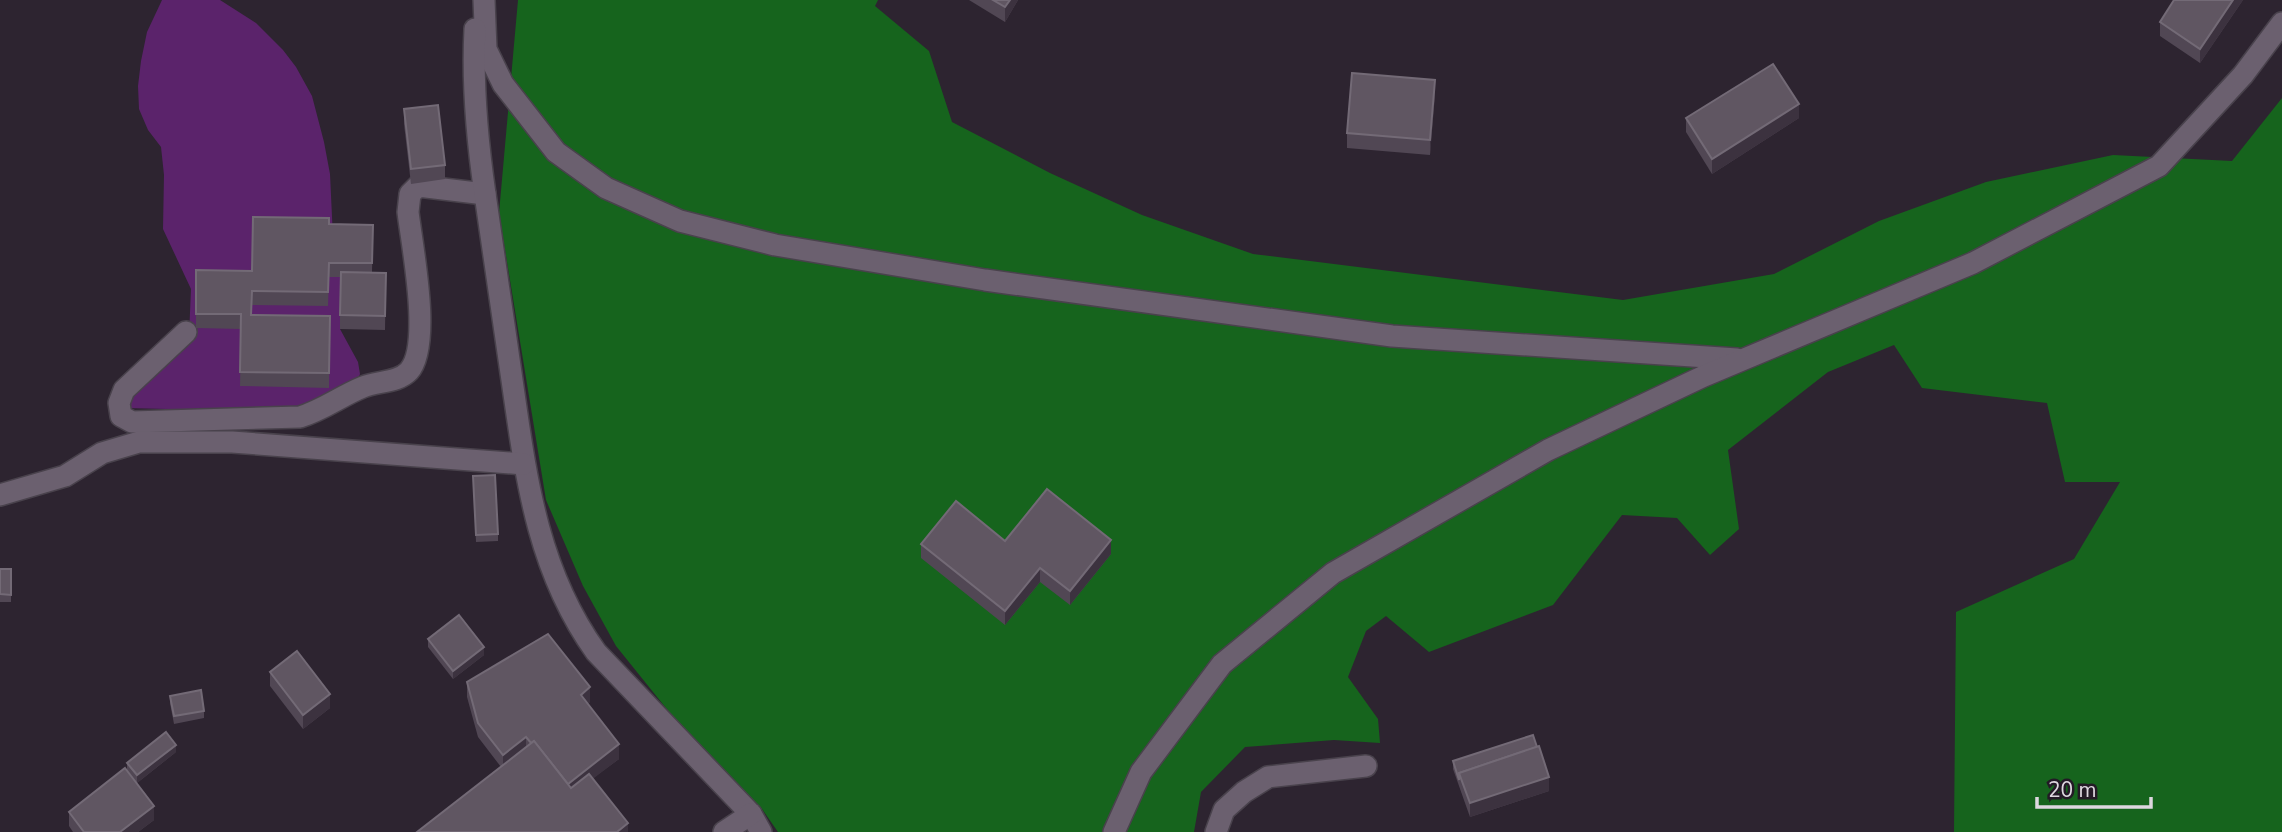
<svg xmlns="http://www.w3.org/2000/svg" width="2282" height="832" font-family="'Nunito Sans',sans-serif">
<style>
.forest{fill:#16641d}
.water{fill:#5b236b}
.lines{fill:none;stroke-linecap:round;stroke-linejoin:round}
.service-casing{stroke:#49424c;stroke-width:24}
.minor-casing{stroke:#49424c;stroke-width:24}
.service{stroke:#6b606f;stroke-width:21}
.minor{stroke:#6b606f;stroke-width:21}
.wall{fill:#514754}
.shaded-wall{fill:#3c323f}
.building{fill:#605662;stroke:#736a76;stroke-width:2}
</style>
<rect width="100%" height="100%" fill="#2d2430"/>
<path class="forest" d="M518,0H878L875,6L929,51L952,122L1050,173L1142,215L1253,254L1623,300L1774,274L1879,221L1986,182L2113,155L2232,161L2282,98V832H1954L1956,612L2074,559L2120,482H2065L2047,403L1922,388L1894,345L1828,372L1728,450L1739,529L1710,555L1677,518L1622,515L1553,605L1429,652L1386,616L1366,631L1348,677L1378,719L1380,743L1334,740L1245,747L1201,792L1194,832H778L762,809L682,728L616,646L583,586L546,500L499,213Z"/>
<path class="water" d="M162,0H220L256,23L283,50L296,67L312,96L324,142L330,174L333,238L373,239L340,329L358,362L360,374L356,383L307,412L124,408L129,391L189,336L191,289L163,229L164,175L161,147L148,130L139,109L138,86L141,61L147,32Z"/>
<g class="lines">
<g class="service-casing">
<path id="service" d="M186,332L124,390L119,403L121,416L132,422L300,417C323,410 341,396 363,387C377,381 398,383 409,371C432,345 412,246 408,212L410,194L418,186L485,194"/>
</g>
<g class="minor-casing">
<g id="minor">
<path d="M484,0L486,49L503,84L556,152L606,188L680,221L775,245L985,280L1392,336L1737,359"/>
<path d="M475,29C472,85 477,139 485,194C494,256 503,318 512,380C526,477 537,570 596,652L751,814L761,832"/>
<path d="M0,495L65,476L102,453L139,442H232L524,464"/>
<path d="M724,832L751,814"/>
<path d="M1114,832L1141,772L1222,664L1333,573L1548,450L1704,376L1973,263L2159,166L2243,75L2282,23"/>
<path d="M1216,832L1224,810L1244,792L1268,777L1366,766"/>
</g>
</g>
<use href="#service" class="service"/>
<use href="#minor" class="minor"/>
</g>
<g class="wall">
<path d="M969,0H1018L1005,22Z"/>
<path d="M2243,0L2200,63L2160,36V22Z"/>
<path d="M1435,94L1430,155L1347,148V133Z"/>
<path d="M404,109L445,165V179L411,184L404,124Z"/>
<path d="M1686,118H1799L1712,174L1686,132Z"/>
<path d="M329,224L373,225L372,272L386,273L385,330L340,329V277H329L328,306L252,305V315L330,316L329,388L240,386L241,329L196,328V270L252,271Z"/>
<path d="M473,476L498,534V541L476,542Z"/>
<path d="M1005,541L1111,554L1070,605L1040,582L1005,625L921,558V544Z"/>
<rect x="0" y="569" width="11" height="33"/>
<path d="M428,639L484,655L453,679L428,647Z"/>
<path d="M270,672L330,708L303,729L270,686Z"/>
<path d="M467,682L590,702L587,704L619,759L593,778L628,832L501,767L478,737L467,697Z"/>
<path d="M170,696L204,711V718L174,724L170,703Z"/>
<path d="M176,752L137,783L127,770V763Z"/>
<path d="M1453,761L1549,791L1470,817L1453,769Z"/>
<path d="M69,812L154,820L138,832H73L69,826Z"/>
</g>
<g class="shaded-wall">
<path d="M1010,0H1018L1005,22V7Z"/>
<path d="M2233,0H2243L2200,63V49Z"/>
<path d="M1435,80V94L1430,155V140Z"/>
<path d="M1799,104V118L1712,174V159Z"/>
<path d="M1111,540V554L1070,605V591Z"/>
<path d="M1040,568V582L1005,625V611Z"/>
<path d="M484,647V655L453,679V671Z"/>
<path d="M590,687V702L581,709V695Z"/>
<path d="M330,694V708L303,729V715Z"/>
<path d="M526,737V751L503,769V755Z"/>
<path d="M619,744V759L565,800V786Z"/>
<path d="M176,745V752L137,783V775Z"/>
<path d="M1549,777V791L1470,817V803Z"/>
<path d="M154,806V820L138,832H120Z"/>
<path d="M628,823V832H617Z"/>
</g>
<g class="building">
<path d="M993,0H1010L1005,7Z"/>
<path d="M2174,0H2233L2200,49L2160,22Z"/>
<path d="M1773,64L1799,104L1712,159L1686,118Z"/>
<path d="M1352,73L1435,80L1430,140L1347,133Z"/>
<path d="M438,105L445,165L411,169L404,109Z"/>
<path d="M253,217L329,218V224L373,225L372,263H329L328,292L252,291L251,315L330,316L329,373L240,372L241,314H196V270L252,271Z"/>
<path d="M341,272L386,273L385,316L340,315Z"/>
<path d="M495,475L498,534L476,535L473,476Z"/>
<path d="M1047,489L1111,540L1070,591L1040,568L1005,611L921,544L956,501L1005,541Z"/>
<path d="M0,569H11V595L0,594Z"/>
<path d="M459,615L484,647L453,671L428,639Z"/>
<path d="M548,634L590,687L581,695L619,744L568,784L534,741L531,743L526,737L503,755L478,723L467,682Z"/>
<path d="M297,651L330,694L303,715L270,672Z"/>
<path d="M201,690L204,711L174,716L170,696Z"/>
<path d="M166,732L176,745L137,775L127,763Z"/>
<path d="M1533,735L1537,747L1459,773V780L1453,761Z"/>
<path d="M534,741L571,788L589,774L628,823L617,832H417Z"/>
<path d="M1539,746L1549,777L1470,803L1459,773Z"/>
<path d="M125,768L154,806L120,832H84L69,812Z"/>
</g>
<path d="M2037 797v10h114v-10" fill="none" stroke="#ddd7df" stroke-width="3.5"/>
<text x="2048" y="797" font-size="21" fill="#ddd7df" stroke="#231a26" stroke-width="5" paint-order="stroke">20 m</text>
</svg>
